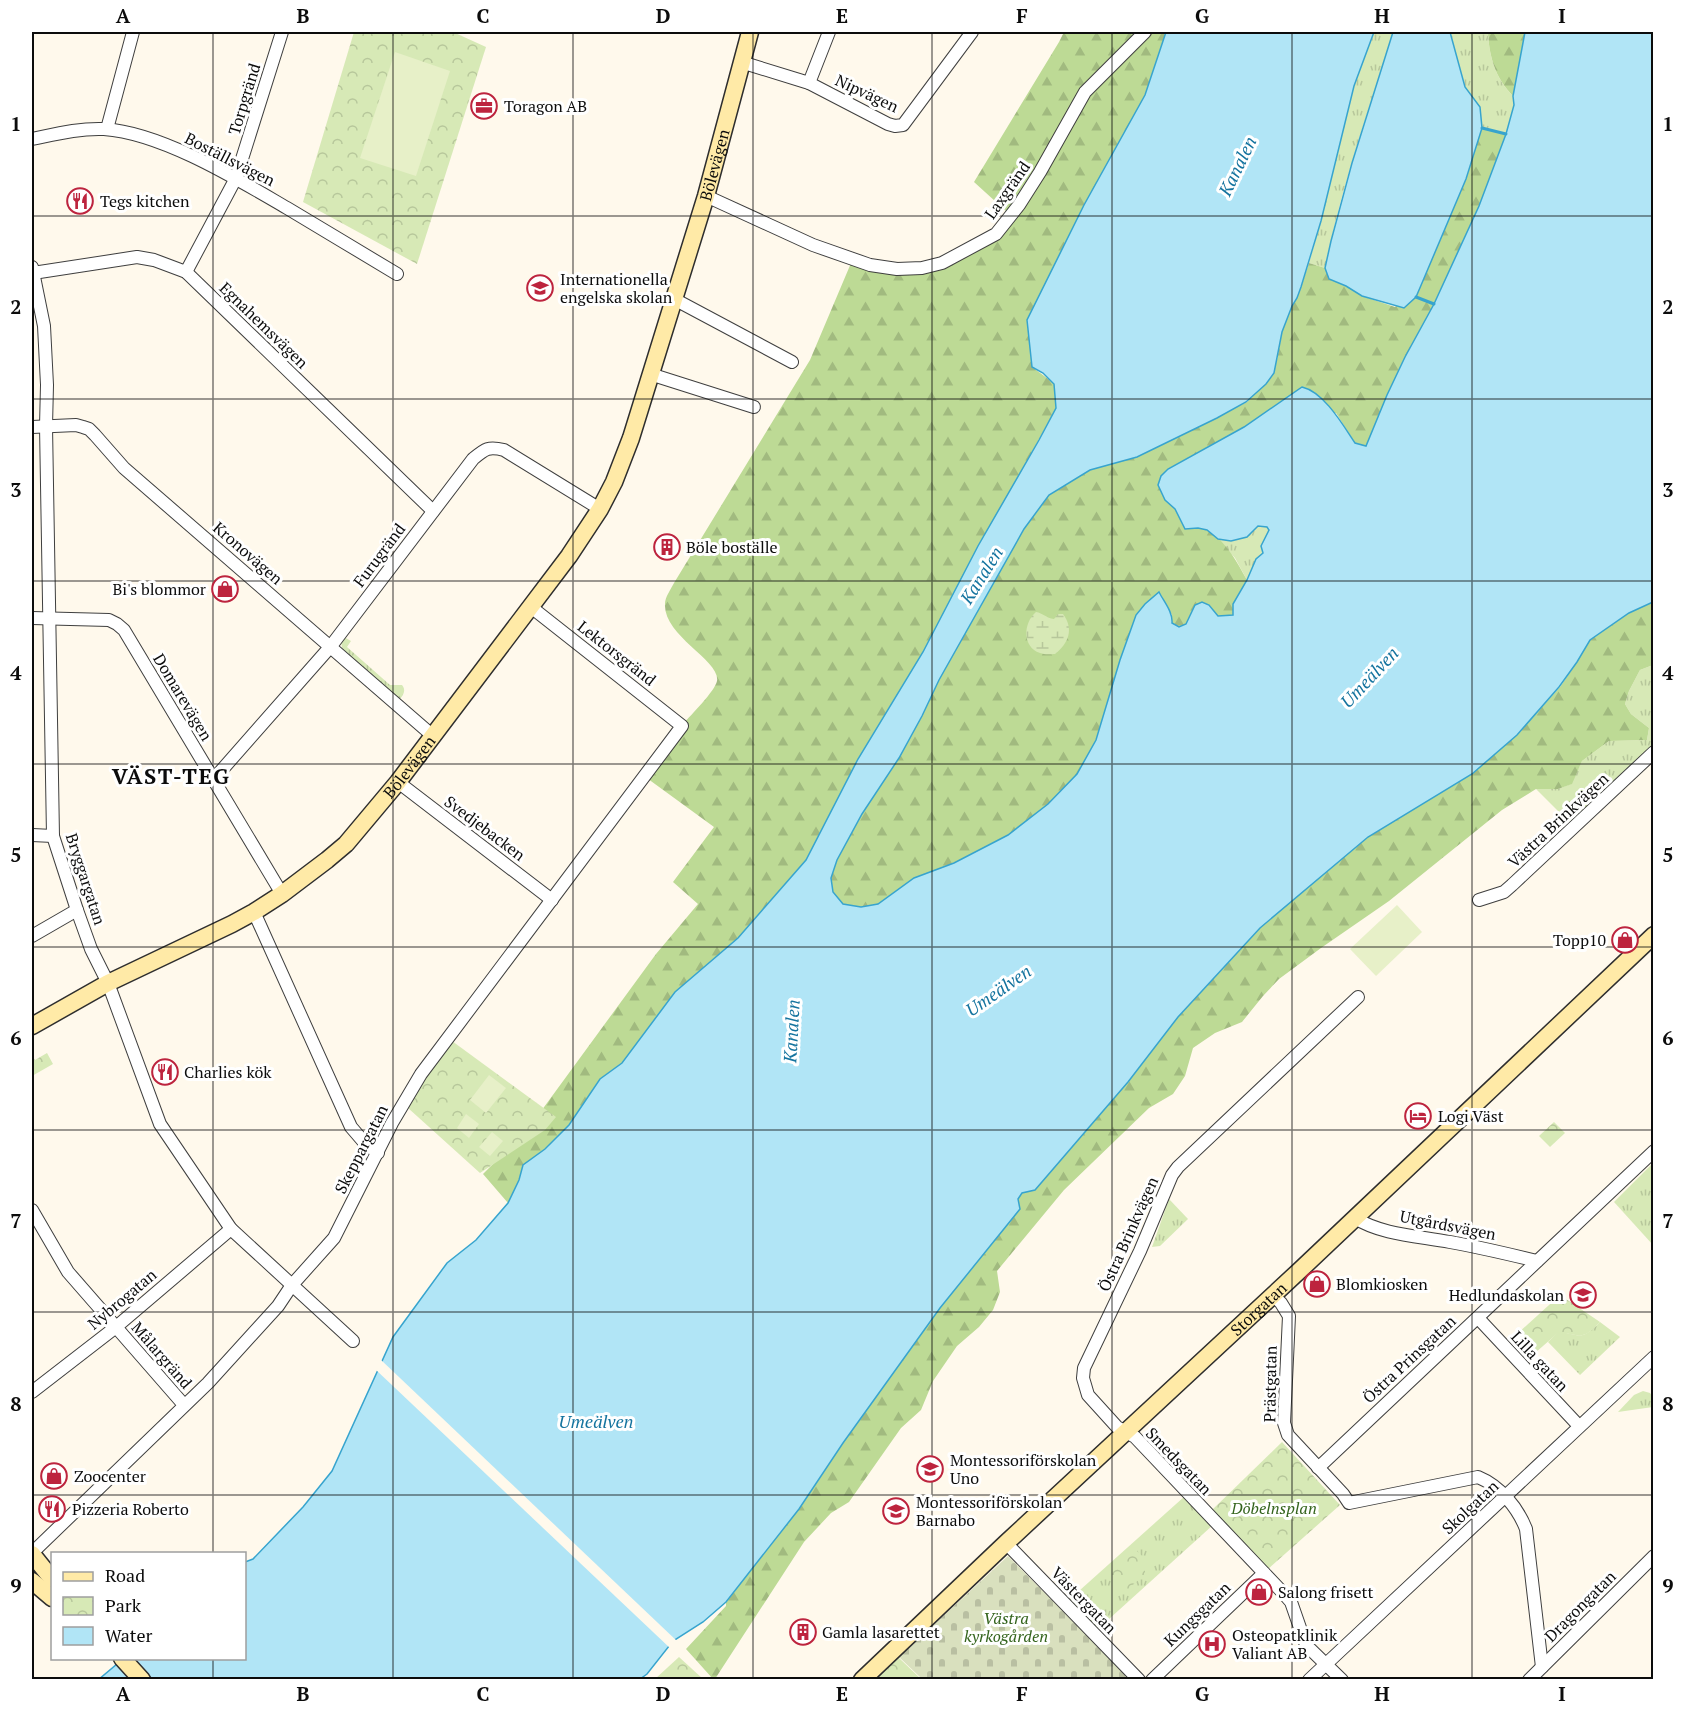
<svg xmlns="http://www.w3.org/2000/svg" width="1685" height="1711" font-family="'PT Serif',serif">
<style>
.grass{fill:url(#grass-tufts)}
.forest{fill:url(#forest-firs)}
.wetland{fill:url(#wetland-marsh)}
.cemetery{fill:url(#cemetery-stones)}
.park{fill:url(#park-crowns)}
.pitch{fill:#e7f0c8}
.water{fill:#b1e5f6;stroke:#37a4ce;stroke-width:1.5}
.pier{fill:#fff9ec}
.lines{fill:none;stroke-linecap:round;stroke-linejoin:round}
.stream{stroke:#37a4ce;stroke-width:3}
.street-casing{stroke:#3f3f3f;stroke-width:14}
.secondary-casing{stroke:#2e2e2e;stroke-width:19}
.street{stroke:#fff;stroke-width:12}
.secondary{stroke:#ffeaa7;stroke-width:16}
.grid{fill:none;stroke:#0c0c0c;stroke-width:1.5;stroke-opacity:0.55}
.labels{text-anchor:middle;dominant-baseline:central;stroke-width:6;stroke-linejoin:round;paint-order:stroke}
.street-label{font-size:16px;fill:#0c0c0c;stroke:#fff}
.poi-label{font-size:16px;fill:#0c0c0c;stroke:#fff;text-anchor:start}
.park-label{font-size:16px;font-style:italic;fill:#34641d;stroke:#fff}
.water-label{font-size:18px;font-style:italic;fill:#15749f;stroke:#fff}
.district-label{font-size:22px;font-weight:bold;letter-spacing:1.5px;fill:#0c0c0c;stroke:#fff}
.neatline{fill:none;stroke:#0c0c0c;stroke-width:2}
.grid-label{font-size:20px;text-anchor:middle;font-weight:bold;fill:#0c0c0c}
</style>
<defs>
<pattern id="grass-tufts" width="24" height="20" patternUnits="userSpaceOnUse" patternTransform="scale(1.5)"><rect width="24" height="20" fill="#d7e9b6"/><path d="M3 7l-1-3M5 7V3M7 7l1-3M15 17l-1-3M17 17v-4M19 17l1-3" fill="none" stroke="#b7c79b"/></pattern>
<pattern id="forest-firs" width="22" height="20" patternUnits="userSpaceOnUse" patternTransform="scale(1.5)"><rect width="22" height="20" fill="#bdda95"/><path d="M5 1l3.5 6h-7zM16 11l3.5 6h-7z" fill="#a1ba7f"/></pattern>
<pattern id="wetland-marsh" width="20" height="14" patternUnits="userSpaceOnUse" patternTransform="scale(1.5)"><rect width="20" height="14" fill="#d7e9b6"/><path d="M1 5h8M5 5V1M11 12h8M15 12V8" fill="none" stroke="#b7c79b"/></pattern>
<pattern id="cemetery-stones" width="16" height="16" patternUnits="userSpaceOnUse" patternTransform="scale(1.5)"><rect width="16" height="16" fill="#d9e0be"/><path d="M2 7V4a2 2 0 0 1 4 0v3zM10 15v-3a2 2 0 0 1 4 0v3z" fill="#b9bfa2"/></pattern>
<pattern id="park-crowns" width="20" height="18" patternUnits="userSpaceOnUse" patternTransform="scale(1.5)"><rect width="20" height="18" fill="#d7e9b6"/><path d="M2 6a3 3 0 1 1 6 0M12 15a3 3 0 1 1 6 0" fill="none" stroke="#b7c79b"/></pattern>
</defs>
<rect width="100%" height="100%" fill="#fff9ec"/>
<g class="grass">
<path d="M1374,32H1393C1369,110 1341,187 1325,268L1309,263L1321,221L1354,86Z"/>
<path d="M1450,32H1488C1489,56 1495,78 1513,96L1514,105L1506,134L1482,128L1480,107L1465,87Z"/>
<path d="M1258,526H1267L1269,530L1261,546L1263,553L1256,559L1247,580L1235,558L1218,539L1231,541Z"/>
<path d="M344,637L351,641L347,647L390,685H402C406,690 404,694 400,699H398L343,652L341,642Z"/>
<path d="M1653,665V747L1572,825L1536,789H1558L1571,784L1582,761L1609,741L1647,740L1649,728L1631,714L1625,704L1629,691L1640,670Z"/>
<path d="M1653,1163V1245L1614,1202Z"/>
<path d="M1169,1199L1188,1219L1160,1246L1152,1247Z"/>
<path d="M1600,1322L1620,1337L1580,1375L1548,1342L1559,1331C1582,1337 1583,1339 1600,1322Z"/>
<path d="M1643,1391L1650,1393L1653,1397V1407L1618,1412L1634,1395Z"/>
<path d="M1185,1496L1213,1525L1098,1629L1070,1599Z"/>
</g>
<g class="forest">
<path d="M1064,32H1166L1145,95L1084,205L1032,367L1055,384L1056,408L923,652L858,759L806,860L738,938L675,992L622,1063L600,1079L569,1125L545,1149L523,1165L519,1180L508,1203L483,1174L528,1129L656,954L698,904L673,882L714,827L644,776C657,759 669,741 683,724C691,715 715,691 717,681C721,661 663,636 665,604C665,597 671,589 674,583L810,360L854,256L872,261L913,264L940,259L993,230L1007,212L974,182L1059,42Z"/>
<path d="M1488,32H1525L1513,96C1495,78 1489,56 1488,32Z"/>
<path d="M1482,128L1506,134L1479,206L1434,304L1405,357L1387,395L1366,446L1355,443L1336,413L1244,427L1168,469L1161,476L1158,485L1165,500L1175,509L1185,529C1192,528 1198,527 1204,529C1224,537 1237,562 1247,580L1233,604V615L1218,616L1209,605H1195L1186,624L1179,627L1172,623V615L1159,592L1145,604L1136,616L1120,660L1096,740L1077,774L1048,804L1008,835L954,863L914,878L878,904L861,907L843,904L833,892L831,878L837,860L862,814L899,758L922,716L939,680L1024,529L1049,495L1090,470L1137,457L1247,402L1266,384L1277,360L1282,332L1292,306L1297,298L1301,287L1309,263L1325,268L1329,279L1346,286L1362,296L1395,307L1422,283L1466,179Z"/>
<path d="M1653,602V665L1640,670L1629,691L1625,704L1631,714L1649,728L1647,740L1609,741L1582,761L1572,784L1558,789H1536L1502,810L1389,901L1321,948L1279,979L1263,996L1242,1022L1215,1033L1193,1048L1185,1076L1173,1094L1149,1108L1064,1190L997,1271L1000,1292L993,1310L979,1327L957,1346L933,1381L921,1410L901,1428L849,1502L831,1513L804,1542L715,1679H713L686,1649L726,1606V1602L799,1509L843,1443L940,1308L1020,1209L1018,1199L1022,1193L1035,1190L1128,1082L1178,1017L1260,928L1368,837L1472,774L1517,735L1560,687L1577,662L1590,640L1629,613Z"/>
</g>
<path class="wetland" d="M1036,612C1043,613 1046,618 1054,619L1058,614H1063C1074,629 1069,643 1055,654C1051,654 1045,655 1040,653C1022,647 1023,623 1036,612Z"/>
<path class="cemetery" d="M1008,1556L1130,1679H922L899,1657Z"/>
<g class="park">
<path d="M354,32H453L486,47L417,264L303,202Z"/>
<path d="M452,1041L556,1117L545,1130L480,1173L408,1108L427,1074Z"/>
<path d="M47,1053L53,1064L32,1076V1056L35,1060Z"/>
<path d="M1554,1122L1565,1133L1550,1147L1539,1136Z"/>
<path d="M1560,1295L1600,1322C1583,1340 1582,1336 1559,1332L1535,1353L1517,1334Z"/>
<path d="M1282,1442L1340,1505L1268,1569L1212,1510Z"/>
<path d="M1133,1547L1143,1557L1139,1560L1145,1567V1574L1125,1592L1106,1573Z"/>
<path d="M679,1657L703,1679H655Z"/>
<path d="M898,1657L921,1679L871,1680Z"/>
</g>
<g class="pitch">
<path d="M395,52L450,71L416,176L360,158Z"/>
<path d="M1397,905L1422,932L1376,976L1350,949Z"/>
<path d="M489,1075L506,1088L486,1113L470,1100Z"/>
<path d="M466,1114L479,1124L469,1138L457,1128Z"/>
<path d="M492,1132L503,1141L490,1156L479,1147Z"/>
</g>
<g class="water">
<path d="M1166,32H1374L1354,86L1321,221L1301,287L1297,298L1292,306L1282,332L1274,373L1266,384L1246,402L1217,418L1137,457L1090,470L1049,495L1024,529L939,680L922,716L899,758L862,814L837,860L831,878L833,892L843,904L861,907L878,904L914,878L954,863L1008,835L1048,804L1077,774L1096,740L1120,660L1136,615L1145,604L1159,592C1164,602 1173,612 1172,623L1179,627L1186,624L1195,605L1202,602L1209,605L1218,616L1233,615V604L1247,580L1256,559L1263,553L1261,546L1269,530L1267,527L1258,526L1247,537L1231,541L1218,539L1207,530L1198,528L1185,529L1175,509L1165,500L1158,485L1161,476L1168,469L1244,427L1302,387C1324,392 1343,425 1355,443L1366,446L1387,395L1405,357L1434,304L1479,206L1506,134L1514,105L1513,96L1525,32H1653V602L1629,613L1590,640L1577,662L1559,687L1517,735L1472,774L1368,837L1260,928L1178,1017L1128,1082L1035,1190L1022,1193L1018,1199L1020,1209L940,1308L843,1443L799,1509L726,1602L703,1622L673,1641L647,1674L640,1679L98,1680L123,1659L244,1658L245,1562L253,1559L303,1507L332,1471L393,1337L447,1263L476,1240L508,1203L519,1180L523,1165L545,1149L569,1125L600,1079L622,1063L675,992L738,938L806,860L858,759L923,652L978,546L1039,440L1056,408L1054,384L1043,373L1032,367L1027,320L1084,205L1145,95Z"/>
<path d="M1393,32H1450L1465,87L1480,107L1482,128L1466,179L1422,283L1416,297L1404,308L1362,296L1346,286L1329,279L1325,268L1331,241L1352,163Z"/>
</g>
<path class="pier" d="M380,1359L678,1642L671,1649L375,1369Z"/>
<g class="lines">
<g class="stream">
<path d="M1482,128L1506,134"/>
<path d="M1416,297L1434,304"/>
</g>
<g class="street-casing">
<g id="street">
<path d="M741,62L809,83L888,124L895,126L903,125L972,32"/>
<path d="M809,83L829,32"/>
<path d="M107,129L133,32"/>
<path d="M32,139C56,134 79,128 104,129C162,133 237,179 287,208C324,230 360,252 397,274"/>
<path d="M706,196L813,245L870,265L897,269L922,268L942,263L996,234L1019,205L1040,172L1085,92L1145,32"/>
<path d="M32,267L44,326L47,385L46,426L53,836L77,910L91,949L108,983L160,1124L231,1229L353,1341"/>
<path d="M186,272L236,178L282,32"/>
<path d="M33,273L137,257L154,260L186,272L433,511"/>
<path d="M674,299L792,362"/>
<path d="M650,374L754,407"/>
<path d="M32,427L76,425L83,427L89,429L95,435L124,468L433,736"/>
<path d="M32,618L109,620L117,624L124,630L282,894"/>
<path d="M213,780L331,646L473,459C485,449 488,446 504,450L600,509"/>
<path d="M398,782L552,900"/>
<path d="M32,835L53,836"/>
<path d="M1479,900L1504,892L1512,885L1654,752"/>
<path d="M254,912L351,1127L363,1141L378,1153"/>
<path d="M32,936L77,910"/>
<path d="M32,1210L68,1272L184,1405"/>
<path d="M1355,1218C1382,1235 1419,1236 1450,1242C1479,1247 1508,1254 1537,1261"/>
<path d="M1273,1295L1281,1303L1289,1316L1284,1423L1288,1435L1343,1494L1349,1503L1478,1477C1500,1486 1518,1508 1526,1529L1542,1667"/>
<path d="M1478,1318L1579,1426"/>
<path d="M32,1392L116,1327L231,1229"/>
<path d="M1318,1468L1654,1151"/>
<path d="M1006,1543L1139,1680"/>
<path d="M32,1553L208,1383L278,1306L292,1285L334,1238L392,1123L421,1074L682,726L531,607"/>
<path d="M1152,1680L1264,1573"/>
<path d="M1309,1680L1654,1357"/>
<path d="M1342,1680L1306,1645L1291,1602L1285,1595L1135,1437L1117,1427L1088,1395L1083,1378L1084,1368L1140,1251L1172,1175L1178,1167L1358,997"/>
<path d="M1529,1680L1654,1556"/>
</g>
</g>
<g class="secondary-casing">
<g id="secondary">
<path id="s1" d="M32,1026L108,983L232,924L254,912L282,894L327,860L346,844L398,782L569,556L600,509L614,482L631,438L706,196L750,32"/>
<path d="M32,1554L52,1579"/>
<path d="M32,1581L52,1598"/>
<path d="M122,1658L142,1680"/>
<path id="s2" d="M862,1680L1006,1543L1298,1272L1654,935"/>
</g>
</g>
<use href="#street" class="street"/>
<use href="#secondary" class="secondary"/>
</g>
<path class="grid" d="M213,32V1554M393,32V1680M573,32V1680M753,32V1680M932,32V1680M1112,32V1680M1292,32V1680M1472,32V1680M32,216H1654M32,399H1654M32,581H1654M32,764H1654M32,947H1654M32,1130H1654M32,1312H1654M32,1495H1654M213,1658V1680"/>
<defs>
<g id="office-ring" transform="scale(1.35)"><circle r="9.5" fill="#fff" stroke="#bd243e" stroke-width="1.5"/><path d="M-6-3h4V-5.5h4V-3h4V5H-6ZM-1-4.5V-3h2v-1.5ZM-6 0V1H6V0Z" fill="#bd243e"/></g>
<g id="restaurant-ring" transform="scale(1.35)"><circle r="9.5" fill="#fff" stroke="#bd243e" stroke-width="1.5"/><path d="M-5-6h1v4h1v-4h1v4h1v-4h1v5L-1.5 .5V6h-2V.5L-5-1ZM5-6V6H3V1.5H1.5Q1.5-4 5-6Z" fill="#bd243e"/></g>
<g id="school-ring" transform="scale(1.35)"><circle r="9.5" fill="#fff" stroke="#bd243e" stroke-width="1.5"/><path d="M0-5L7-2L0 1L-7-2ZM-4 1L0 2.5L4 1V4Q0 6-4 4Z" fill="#bd243e"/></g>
<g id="building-ring" transform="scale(1.35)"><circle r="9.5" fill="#fff" stroke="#bd243e" stroke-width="1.5"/><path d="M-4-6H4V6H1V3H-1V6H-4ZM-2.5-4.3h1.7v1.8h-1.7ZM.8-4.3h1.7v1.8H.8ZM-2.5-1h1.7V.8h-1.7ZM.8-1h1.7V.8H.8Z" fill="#bd243e"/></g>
<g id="shop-ring" transform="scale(1.35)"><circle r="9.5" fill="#fff" stroke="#bd243e" stroke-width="1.5"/><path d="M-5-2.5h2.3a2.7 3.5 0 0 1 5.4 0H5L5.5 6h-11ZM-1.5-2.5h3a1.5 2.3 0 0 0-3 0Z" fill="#bd243e"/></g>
<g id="hotel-ring" transform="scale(1.35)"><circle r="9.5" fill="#fff" stroke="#bd243e" stroke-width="1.5"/><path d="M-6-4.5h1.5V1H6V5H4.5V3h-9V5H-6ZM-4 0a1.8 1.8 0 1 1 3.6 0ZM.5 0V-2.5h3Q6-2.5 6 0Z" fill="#bd243e"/></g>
<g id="hospital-ring" transform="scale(1.35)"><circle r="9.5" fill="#fff" stroke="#bd243e" stroke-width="1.5"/><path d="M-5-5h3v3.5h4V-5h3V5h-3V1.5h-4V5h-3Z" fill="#bd243e"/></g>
</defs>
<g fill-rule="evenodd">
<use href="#office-ring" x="484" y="106"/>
<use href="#restaurant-ring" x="80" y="201"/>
<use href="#school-ring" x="540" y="288"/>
<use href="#building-ring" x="667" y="547"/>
<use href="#shop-ring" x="225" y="589"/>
<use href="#shop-ring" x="1625" y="940"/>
<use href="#restaurant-ring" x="165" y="1072"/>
<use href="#hotel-ring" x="1418" y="1116"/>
<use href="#shop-ring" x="1317" y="1284"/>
<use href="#school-ring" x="1583" y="1295"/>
<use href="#school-ring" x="930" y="1469"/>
<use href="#shop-ring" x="54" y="1476"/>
<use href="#restaurant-ring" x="52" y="1509"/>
<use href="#school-ring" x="896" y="1511"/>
<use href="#shop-ring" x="1259" y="1592"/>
<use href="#building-ring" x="803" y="1632"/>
<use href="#hospital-ring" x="1212" y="1644"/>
</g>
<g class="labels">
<g class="street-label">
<text transform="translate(867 93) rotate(25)">Nipvägen</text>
<text transform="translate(244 99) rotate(-73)">Torpgränd</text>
<text transform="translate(230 159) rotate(27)">Boställsvägen</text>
<text stroke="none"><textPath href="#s1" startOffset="1148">Bölevägen</textPath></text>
<text transform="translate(1007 190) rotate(-55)">Laxgränd</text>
<text transform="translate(264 325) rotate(44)">Egnahemsvägen</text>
<text transform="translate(248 553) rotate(41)">Kronovägen</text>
<text transform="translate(379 555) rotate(-53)">Furugränd</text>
<text transform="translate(617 653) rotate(38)">Lektorsgränd</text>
<text transform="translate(183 697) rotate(59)">Domarevägen</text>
<text stroke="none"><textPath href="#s1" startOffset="464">Bölevägen</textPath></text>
<text transform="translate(1558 820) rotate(-43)">Västra Brinkvägen</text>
<text transform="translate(485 828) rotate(37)">Svedjebacken</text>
<text transform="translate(86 879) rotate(72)">Bryggargatan</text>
<text transform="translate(361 1149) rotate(-63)">Skeppargatan</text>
<text transform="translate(1448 1225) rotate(11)">Utgårdsvägen</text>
<text transform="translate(1128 1234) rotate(-66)">Östra Brinkvägen</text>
<text transform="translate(122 1299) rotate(-40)">Nybrogatan</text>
<text stroke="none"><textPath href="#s2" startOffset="543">Storgatan</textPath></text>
<text transform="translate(162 1355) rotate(49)">Målargränd</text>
<text transform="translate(1409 1359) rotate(-43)">Östra Prinsgatan</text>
<text transform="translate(1540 1361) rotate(47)">Lilla gatan</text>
<text transform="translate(1270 1384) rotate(-89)">Prästgatan</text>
<text transform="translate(1179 1461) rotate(46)">Smedsgatan</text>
<text transform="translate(1470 1507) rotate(-43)">Skolgatan</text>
<text transform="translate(1084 1600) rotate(46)">Västergatan</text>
<text transform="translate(1580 1606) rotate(-45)">Dragongatan</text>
<text transform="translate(1197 1614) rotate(-44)">Kungsgatan</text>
</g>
<g class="poi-label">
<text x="504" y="106">Toragon AB</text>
<text x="100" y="201">Tegs kitchen</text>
<text x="560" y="279">Internationella<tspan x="560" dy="18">engelska skolan</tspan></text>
<text x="686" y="547">Böle boställe</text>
<text x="206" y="589" text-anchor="end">Bi's blommor</text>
<text x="1606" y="940" text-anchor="end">Topp10</text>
<text x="184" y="1072">Charlies kök</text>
<text x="1438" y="1116">Logi Väst</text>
<text x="1336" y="1284">Blomkiosken</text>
<text x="1564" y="1295" text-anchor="end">Hedlundaskolan</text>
<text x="950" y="1460">Montessoriförskolan<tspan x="950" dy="18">Uno</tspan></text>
<text x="74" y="1476">Zoocenter</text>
<text x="916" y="1502">Montessoriförskolan<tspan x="916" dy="18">Barnabo</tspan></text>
<text x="72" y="1509">Pizzeria Roberto</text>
<text x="1278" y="1592">Salong frisett</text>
<text x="822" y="1632">Gamla lasarettet</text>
<text x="1232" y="1635">Osteopatklinik<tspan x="1232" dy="18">Valiant AB</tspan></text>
</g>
<g class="park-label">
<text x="1274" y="1508">Döbelnsplan</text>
<text x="1006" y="1618">Västra<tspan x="1006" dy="18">kyrkogården</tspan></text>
</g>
<g class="water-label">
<text transform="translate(1237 166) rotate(-64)">Kanalen</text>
<text transform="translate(981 575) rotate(-58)">Kanalen</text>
<text transform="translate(1369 677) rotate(-47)">Umeälven</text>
<text transform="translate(998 990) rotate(-35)">Umeälven</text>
<text transform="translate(791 1031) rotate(-87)">Kanalen</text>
<text x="596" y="1421">Umeälven</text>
</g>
<g class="district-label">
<text x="171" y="775">VÄST-TEG</text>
</g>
</g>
<rect width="1685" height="1711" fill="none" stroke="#ffffff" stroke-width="66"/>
<rect x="51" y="1552" width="195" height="108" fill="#ffffff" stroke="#9e9e9e" stroke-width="1.5"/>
<rect x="63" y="1572" width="30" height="9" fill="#ffeaa7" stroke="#9e9e9e" stroke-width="1.5"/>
<text x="105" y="1582" font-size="18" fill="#0c0c0c">Road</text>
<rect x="63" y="1597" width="30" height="18" fill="url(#park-crowns)" stroke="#9e9e9e" stroke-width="1.5"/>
<text x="105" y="1612" font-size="18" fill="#0c0c0c">Park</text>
<rect x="63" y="1627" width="30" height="18" fill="#b1e5f6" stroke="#9e9e9e" stroke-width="1.5"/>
<text x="105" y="1642" font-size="18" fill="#0c0c0c">Water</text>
<rect x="33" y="33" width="1619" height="1645" class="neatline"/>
<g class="grid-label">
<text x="123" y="23">A</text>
<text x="303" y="23">B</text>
<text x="483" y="23">C</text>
<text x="663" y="23">D</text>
<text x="842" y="23">E</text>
<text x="1022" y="23">F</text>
<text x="1202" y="23">G</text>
<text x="1382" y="23">H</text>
<text x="1562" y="23">I</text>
<text x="16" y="131">1</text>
<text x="1668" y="131">1</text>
<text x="16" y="314">2</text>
<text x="1668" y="314">2</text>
<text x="16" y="497">3</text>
<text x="1668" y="497">3</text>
<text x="16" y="680">4</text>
<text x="1668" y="680">4</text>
<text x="16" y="862">5</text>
<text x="1668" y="862">5</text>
<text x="16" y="1045">6</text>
<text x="1668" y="1045">6</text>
<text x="16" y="1228">7</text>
<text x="1668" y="1228">7</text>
<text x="16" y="1411">8</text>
<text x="1668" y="1411">8</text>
<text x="16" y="1593">9</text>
<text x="1668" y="1593">9</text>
<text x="123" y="1701">A</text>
<text x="303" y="1701">B</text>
<text x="483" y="1701">C</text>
<text x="663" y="1701">D</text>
<text x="842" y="1701">E</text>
<text x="1022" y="1701">F</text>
<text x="1202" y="1701">G</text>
<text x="1382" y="1701">H</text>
<text x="1562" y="1701">I</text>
</g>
</svg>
